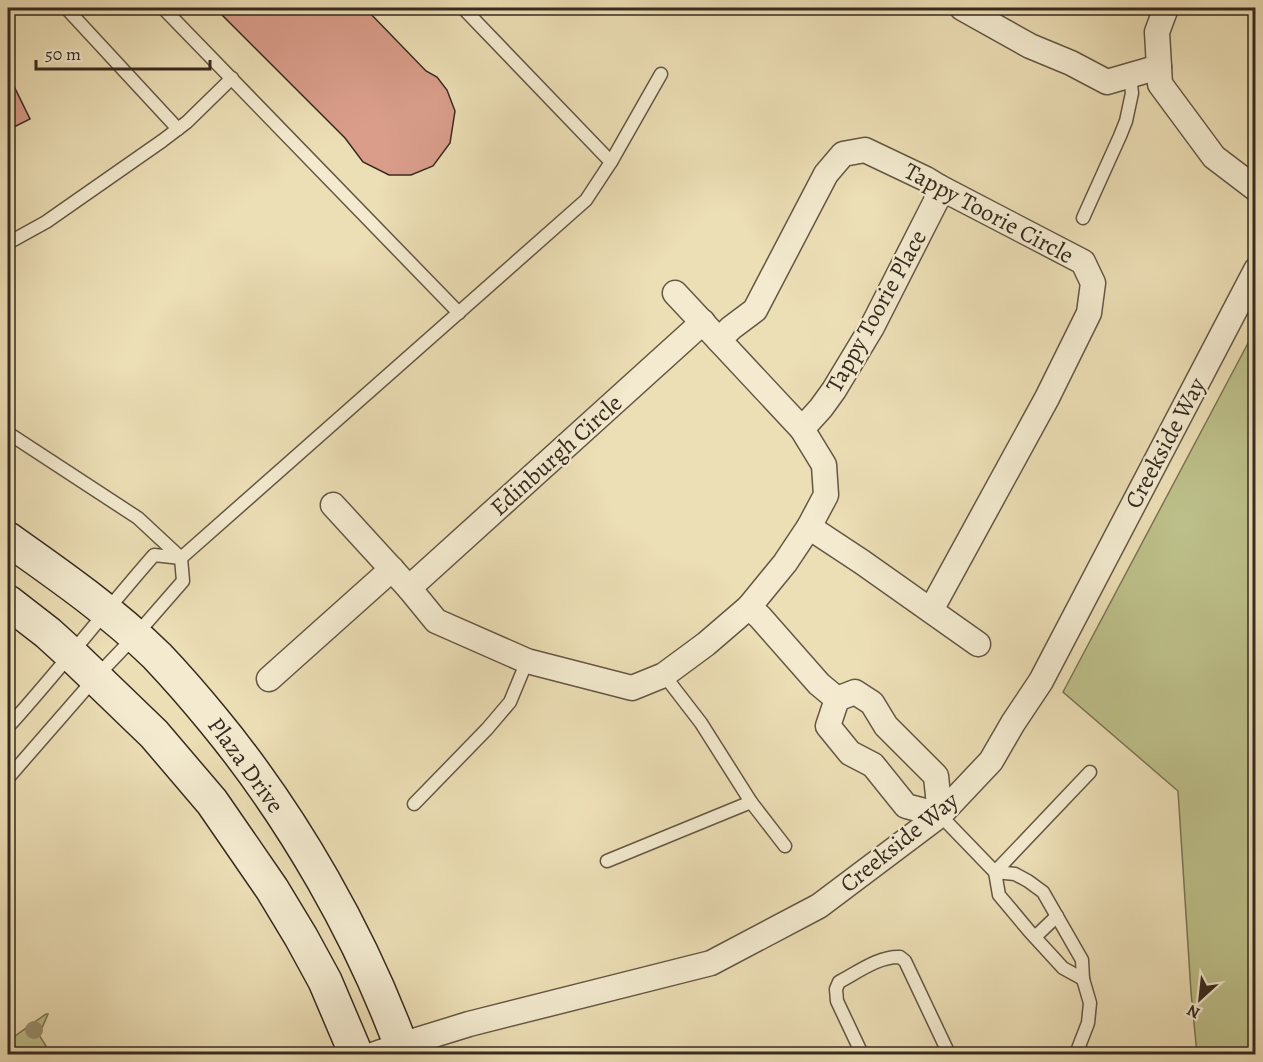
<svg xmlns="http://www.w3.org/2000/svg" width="1263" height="1062" font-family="Alegreya,serif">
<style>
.green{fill:#bdc08a;stroke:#7a7554;stroke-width:1.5}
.building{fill:#d99d8a;stroke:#362a1f;stroke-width:1.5}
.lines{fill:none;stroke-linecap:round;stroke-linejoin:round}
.lane-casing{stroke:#645744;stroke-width:15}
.street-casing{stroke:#645744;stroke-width:27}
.secondary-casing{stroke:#362a1f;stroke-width:36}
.lane{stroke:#f3eacf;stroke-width:12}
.street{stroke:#f3eacf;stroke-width:24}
.secondary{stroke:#f3eacf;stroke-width:33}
.tree{fill:#9b9071}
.labels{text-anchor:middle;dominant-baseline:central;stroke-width:4.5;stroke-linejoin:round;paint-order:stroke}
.street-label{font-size:24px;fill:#362a1f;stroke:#f3eacf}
</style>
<rect width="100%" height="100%" fill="#ecdeb5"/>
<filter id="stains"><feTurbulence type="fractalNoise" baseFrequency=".00333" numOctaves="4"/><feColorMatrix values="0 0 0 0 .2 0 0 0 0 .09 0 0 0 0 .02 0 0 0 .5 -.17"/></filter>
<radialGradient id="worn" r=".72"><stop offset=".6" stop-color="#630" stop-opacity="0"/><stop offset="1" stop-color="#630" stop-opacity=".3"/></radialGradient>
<g class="green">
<path d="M1255,330V1054H1197L1191,992L1178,791L1063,692Z"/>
<path d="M46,1014H48L39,1035L46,1046L45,1054H8V1041Z"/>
</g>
<g class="building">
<path d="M215,8H365L426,71L437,77L447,90L455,111L450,143L433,166L411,175H389L363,162L345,138Z"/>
<path d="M8,74L30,119L8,130Z"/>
</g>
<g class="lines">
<g class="lane-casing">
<g id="lane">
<path d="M66,8L178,129"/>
<path d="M163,8L459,313"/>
<path d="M611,162L661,74"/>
<path d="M1083,218L1120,136L1126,121L1132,93L1130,75"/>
<path d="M8,243L46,222L162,141L187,122L232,78"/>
<path d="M8,433L138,518L181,558L183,581L135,636L96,677L8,778"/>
<path d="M664,675L701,723L751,802L785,846"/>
<path d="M8,727C58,672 104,612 154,555L181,558L586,200L611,162L463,8"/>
<path d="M414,804L487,729L510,702L527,661"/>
<path d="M940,815L995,872L999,895L1030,932L1063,968L1083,979"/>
<path d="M607,861L751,802"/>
<path d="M995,872L1015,874L1028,881L1043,892L1082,960L1083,979L1090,1003L1088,1023L1076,1054"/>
<path d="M995,872L1090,772"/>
<path d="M1035,937L1057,916"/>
<path d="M862,1054L837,1001L836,989L839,982C858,972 879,956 900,957L905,961L949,1054"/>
</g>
</g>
<g class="street-casing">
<g id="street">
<path d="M962,8L1030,46L1071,63L1107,82L1159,67"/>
<path d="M1166,8L1157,32L1160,84L1214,157L1256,189"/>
<path d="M719,340L731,328L755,310L826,174L843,154L865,150L926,179L939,187L1083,262L1093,283L1089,313L1047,398L931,610"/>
<path d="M802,429L821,408L834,390L872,327L936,201L939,187"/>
<path d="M333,505L409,588L436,621L527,661L632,688L664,675L706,644L749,607L785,563L809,527L826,495L824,465L802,429L675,293"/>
<path d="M809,527L862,562L978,644"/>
<path d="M409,588L703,322"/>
<path d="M749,607L760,617L819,684L837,699"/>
<path d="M269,679L392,569"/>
<path d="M855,692L872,703L886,726L936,776L940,815L906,806L873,765L850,753L828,726L837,699Z"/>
<path d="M375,1054L401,1045L469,1024L711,963L819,906L940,815L991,761L1013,723L1041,681L1256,270"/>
</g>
</g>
<g class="secondary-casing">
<g id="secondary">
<path d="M8,539C59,575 112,612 157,656C177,677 196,699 214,721C293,817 362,937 404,1054"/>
<path d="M8,602L48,633L71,654L154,734L212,802L272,889L301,937L325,981L356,1054"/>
</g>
</g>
<use href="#lane" class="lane"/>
<use href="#street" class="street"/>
<use href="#secondary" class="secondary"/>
</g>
<circle class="tree" cx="34" cy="1030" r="9"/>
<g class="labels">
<g class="street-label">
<text transform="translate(989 213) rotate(28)">Tappy Toorie Circle</text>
<text transform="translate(876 311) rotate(-61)">Tappy Toorie Place</text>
<text transform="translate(1165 443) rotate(-62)">Creekside Way</text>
<text transform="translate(556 455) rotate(-42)">Edinburgh Circle</text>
<text transform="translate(246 765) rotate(54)">Plaza Drive</text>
<text transform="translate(899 842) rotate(-39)">Creekside Way</text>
</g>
</g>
<rect width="1263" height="1062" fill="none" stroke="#ecdeb5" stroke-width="30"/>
<rect x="9" y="9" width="1245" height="1044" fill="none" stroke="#362a1f" stroke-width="3"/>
<rect x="15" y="15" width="1233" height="1032" fill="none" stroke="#362a1f" stroke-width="1.5"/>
<g transform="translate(1200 999) rotate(207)" stroke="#f3eacf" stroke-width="4.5" paint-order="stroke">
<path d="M0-4.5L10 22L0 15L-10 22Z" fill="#362a1f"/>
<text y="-9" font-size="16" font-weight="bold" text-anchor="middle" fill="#362a1f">N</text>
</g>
<path d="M36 60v9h174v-9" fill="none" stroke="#362a1f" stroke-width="3"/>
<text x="45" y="60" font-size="18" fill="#362a1f" stroke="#f3eacf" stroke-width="4.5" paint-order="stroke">50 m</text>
<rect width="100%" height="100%" filter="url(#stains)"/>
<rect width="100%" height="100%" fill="url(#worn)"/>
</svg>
